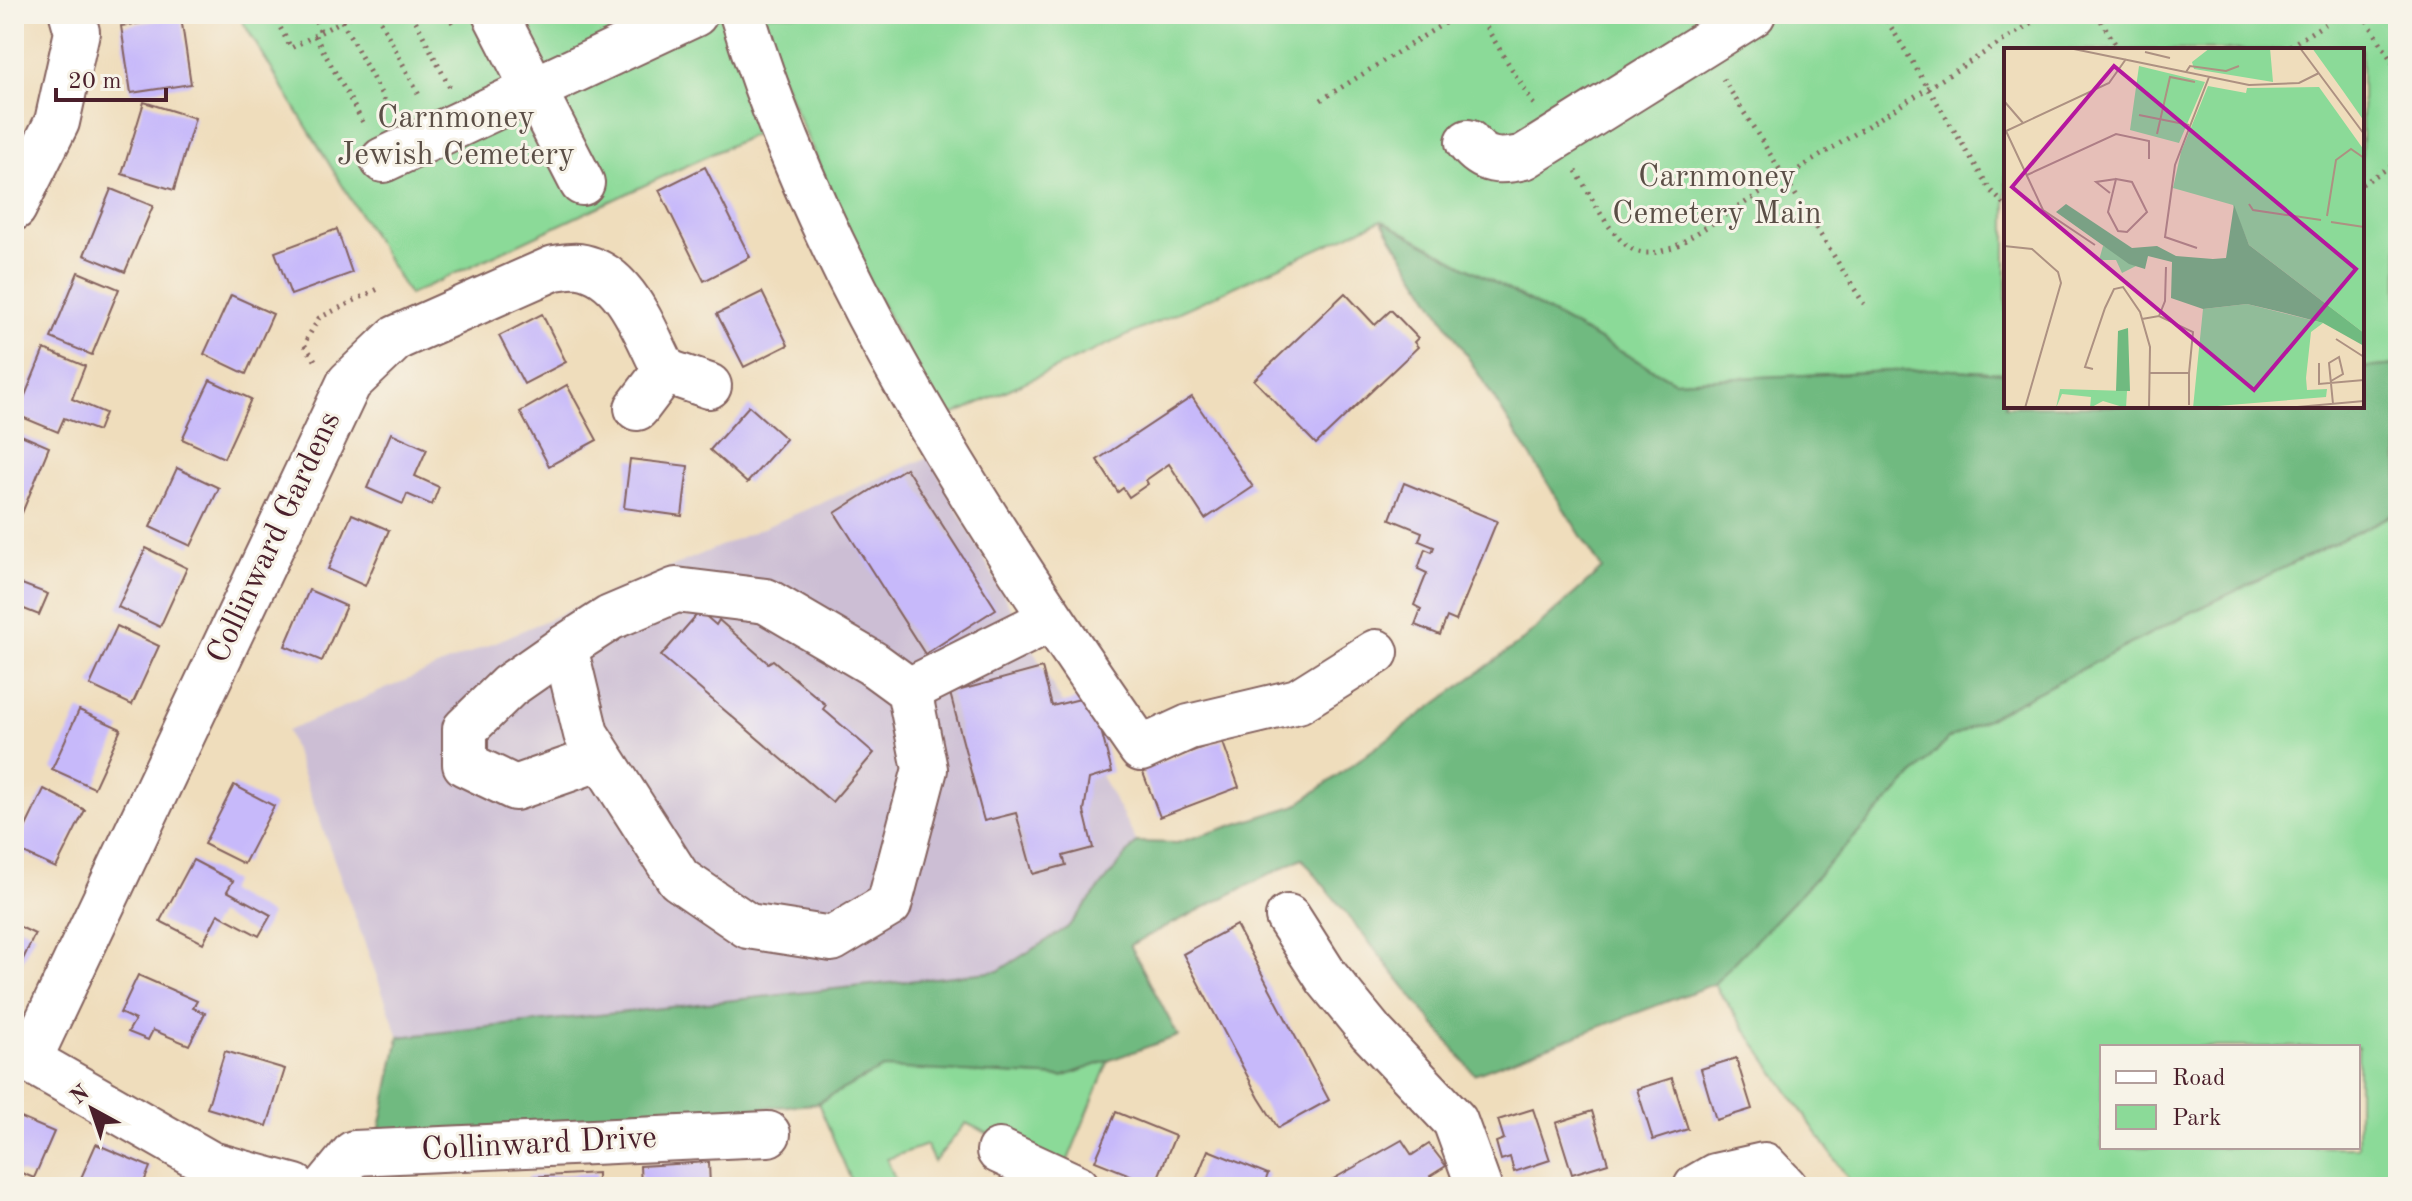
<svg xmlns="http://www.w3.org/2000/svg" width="2412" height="1201" font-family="'Old Standard TT',serif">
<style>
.industrial{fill:#ccbed4}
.green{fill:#8bda98;stroke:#6a7c62;stroke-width:2;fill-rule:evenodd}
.forest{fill:#70ba80;stroke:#5d6c56;stroke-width:2}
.building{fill:#c7b9fa}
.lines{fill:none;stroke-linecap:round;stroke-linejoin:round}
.minor-casing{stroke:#84625e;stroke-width:48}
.path{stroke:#84625e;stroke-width:5;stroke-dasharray:2 6;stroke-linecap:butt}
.minor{stroke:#fff;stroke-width:44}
.labels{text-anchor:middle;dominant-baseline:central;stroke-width:6;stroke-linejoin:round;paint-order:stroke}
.park-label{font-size:32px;fill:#5a4e46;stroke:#f7f3e8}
.street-label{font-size:32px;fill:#4a1f2b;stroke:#f7f3e8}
.inset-road{fill:none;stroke:#ad9182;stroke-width:2}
.view{fill:#b5179e;fill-opacity:0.15;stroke:#b5179e;stroke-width:4}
.inset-edge{fill:none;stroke:#4a1f2b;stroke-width:4}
</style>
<rect width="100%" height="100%" fill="#f7f3e8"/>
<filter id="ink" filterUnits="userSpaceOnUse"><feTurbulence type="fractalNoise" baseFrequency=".0125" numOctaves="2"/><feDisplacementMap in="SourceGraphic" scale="16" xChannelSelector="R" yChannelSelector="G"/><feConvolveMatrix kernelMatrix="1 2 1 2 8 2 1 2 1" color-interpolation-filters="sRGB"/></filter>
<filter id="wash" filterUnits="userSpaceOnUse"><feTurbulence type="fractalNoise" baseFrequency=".006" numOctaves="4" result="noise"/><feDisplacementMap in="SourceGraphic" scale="32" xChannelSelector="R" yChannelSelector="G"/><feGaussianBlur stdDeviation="1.8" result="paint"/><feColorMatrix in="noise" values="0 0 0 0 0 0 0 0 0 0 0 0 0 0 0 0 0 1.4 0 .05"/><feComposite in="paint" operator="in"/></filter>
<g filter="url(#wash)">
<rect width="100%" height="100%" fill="#efddbc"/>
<path class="industrial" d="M929,457L1137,842L1068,927L998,971L399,1037L287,731Z"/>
<g class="green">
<path d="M238,14H737L759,132L409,295Z"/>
<path d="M754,14H2398V365L2362,368V50H2006V373L1934,369L1674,381L1381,220L944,419L870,283Z"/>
<path d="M2398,512V1187H1854L1714,984L1948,739L2188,614ZM2102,1047H2358V1147H2102Z"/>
<path d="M1109,1060L1064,1170L966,1123L934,1162L926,1145L887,1159L898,1187H854L818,1103L883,1067L1062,1077Z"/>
</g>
<path class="forest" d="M1381,220L1674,381L1934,369L2006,373V406H2362V368L2398,365V512L2188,614L1948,739L1714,984L1474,1074L1302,858L1130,945L1178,1036L1062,1077L883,1068L815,1104L378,1137L399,1037L998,971L1068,927L1137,842L1177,843L1297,805L1523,640L1602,569Z"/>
<g id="blocks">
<g class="building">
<path d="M181,17L191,84L131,93L121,26Z"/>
<path d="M144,102L195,118L174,190L122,174Z"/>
<path d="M705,167L750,257L704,281L659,190Z"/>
<path d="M111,189L153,206L125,272L84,255Z"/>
<path d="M337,229L352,273L291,295L275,252Z"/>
<path d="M78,272L119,289L92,355L51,338Z"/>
<path d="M762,292L788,345L744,367L717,314Z"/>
<path d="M1345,293L1375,325L1391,310L1418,338L1414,342L1418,347L1316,444L1254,380Z"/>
<path d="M231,295L273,314L246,374L204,354Z"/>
<path d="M542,314L566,362L524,384L499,336Z"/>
<path d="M44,349L85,366L72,399L105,413L98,431L64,418L58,432L17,415Z"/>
<path d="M210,380L251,399L224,458L182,439Z"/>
<path d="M567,385L597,440L549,466L520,412Z"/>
<path d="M1192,397L1253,487L1205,519L1169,464L1146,480L1148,484L1129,497L1123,488L1118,492L1097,460Z"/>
<path d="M749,406L786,439L747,483L710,450Z"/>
<path d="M14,432L49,447L22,513L14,510Z"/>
<path d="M391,433L427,449L415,476L439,487L432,505L407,494L403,504L367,488Z"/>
<path d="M630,459L688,466L682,516L624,508Z"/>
<path d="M177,468L219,488L191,546L150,527Z"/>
<path d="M906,468L996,609L925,654L835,513Z"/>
<path d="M1404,483L1497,521L1456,621L1447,617L1440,635L1415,625L1421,609L1414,605L1427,573L1418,569L1425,549L1432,552L1434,547L1419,541L1422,532L1390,519Z"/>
<path d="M352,514L389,530L365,586L328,569Z"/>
<path d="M146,548L187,568L160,627L118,607Z"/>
<path d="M14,581L48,594L39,615L14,605Z"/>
<path d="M309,590L346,606L322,661L285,646Z"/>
<path d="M700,611L716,625L719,620L768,663L773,660L826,705L823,709L874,753L832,802L661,656Z"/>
<path d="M117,626L159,646L132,705L90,685Z"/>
<path d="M1042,668L1052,706L1092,696L1112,772L1089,779L1084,811L1093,848L1063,856L1066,865L1033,874L1016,813L984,821L950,693Z"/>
<path d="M79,710L121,729L94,788L52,769Z"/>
<path d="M1222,740L1239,787L1160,817L1142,770Z"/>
<path d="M234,785L274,806L244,864L204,844Z"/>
<path d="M44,789L85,810L56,868L15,849Z"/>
<path d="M193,860L233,881L227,891L271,915L259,936L218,914L203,943L160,921Z"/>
<path d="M14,924L35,934L14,978Z"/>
<path d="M1236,925L1329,1100L1278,1128L1259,1098L1183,954Z"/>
<path d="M138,975L197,1001L193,1008L205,1013L189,1045L153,1030L148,1040L128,1032L135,1020L120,1013Z"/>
<path d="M225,1051L285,1069L267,1126L207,1108Z"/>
<path d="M1736,1058L1752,1109L1716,1120L1701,1069Z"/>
<path d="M1672,1078L1688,1129L1653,1140L1637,1089Z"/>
<path d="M1533,1109L1550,1160L1514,1172L1510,1157L1501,1160L1496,1142L1504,1139L1498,1120Z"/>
<path d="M1592,1111L1608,1163L1572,1174L1556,1123Z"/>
<path d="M1116,1112L1175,1136L1155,1185L1095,1161Z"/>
<path d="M14,1115L54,1132L34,1178L14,1170Z"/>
<path d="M1402,1140L1412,1155L1429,1144L1446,1166L1430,1176L1436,1187H1331L1328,1182Z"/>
<path d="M96,1144L150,1167L142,1187H77Z"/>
<path d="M1208,1150L1268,1174L1263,1187H1193Z"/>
<path d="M709,1162L710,1187H641L640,1166Z"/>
<path d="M597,1173V1187H529L528,1177Z"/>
</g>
</g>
</g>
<g filter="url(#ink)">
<use href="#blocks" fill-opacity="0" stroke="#84625e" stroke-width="2"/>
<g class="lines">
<g class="minor-casing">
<g id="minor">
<path d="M495,14L582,183"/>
<path d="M742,14C821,276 986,526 1141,749L1189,727L1298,701L1376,652"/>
<path d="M1468,142C1484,163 1500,163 1524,157L1753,14"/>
<path d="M383,160L695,14"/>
<path d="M14,208L57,122L77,32L72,14"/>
<path d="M637,408L665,371L709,386"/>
<path d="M676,590L766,601L872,663L909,690L925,769L889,905L832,939L748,926L679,879L586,734L565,647L610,618Z"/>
<path d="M565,647L509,686L465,729V764L515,788L601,758"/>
<path d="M909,690L1051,619"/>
<path d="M1288,917L1327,978L1371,1032L1455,1121L1479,1187"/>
<path d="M14,1054L29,1060L211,1164L295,1187"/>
<path d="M29,1060L349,383L396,338L554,268C562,267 571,265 579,266C627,273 645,334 665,371"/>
<path d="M999,1151L1077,1187"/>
<path d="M326,1187L354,1153L768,1134"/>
<path d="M1696,1187L1715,1176L1764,1165L1785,1187"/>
</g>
</g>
<g class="path">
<path d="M273,14L291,48L355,14"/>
<path d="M312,14L321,32"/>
<path d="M377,14L421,99"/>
<path d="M412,14L450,88"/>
<path d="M448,14L455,27"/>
<path d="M1478,14L1534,105"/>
<path d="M1883,14L1991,191L2006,206"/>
<path d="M2097,14L2119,50"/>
<path d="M2363,14L2398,71"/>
<path d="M342,21L391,112"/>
<path d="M315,36L365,126"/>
<path d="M2283,50L2341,14"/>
<path d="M1723,79L1864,304"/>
<path d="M1321,100L1459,14"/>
<path d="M1576,171C1590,193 1611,241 1636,251C1649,256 1660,251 1673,248L2046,14"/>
<path d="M2362,184L2398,162"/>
<path d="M315,360L304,344L319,318L380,288"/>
</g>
<use href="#minor" class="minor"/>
</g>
</g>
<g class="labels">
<g class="park-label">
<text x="456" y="119">Carnmoney<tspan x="456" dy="37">Jewish Cemetery</tspan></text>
<text x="1717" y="178">Carnmoney<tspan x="1717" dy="37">Cemetery Main</tspan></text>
</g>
<g class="street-label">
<text transform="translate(275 538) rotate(-65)">Collinward Gardens</text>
<text transform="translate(539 1145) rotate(-3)">Collinward Drive</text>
</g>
</g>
<g transform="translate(2004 48)">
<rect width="360" height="360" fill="#efddbc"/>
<path d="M206,0H266L269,34L190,21L188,14ZM308,0H360V73L339,43ZM135,18L201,34L175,95L126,82ZM204,38L242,45L243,40L315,39L360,102V285L245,197L229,157L169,140L177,104ZM99,198L108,200L132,218L118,225L112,212H95ZM243,256L319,275L307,284L302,330L303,342L323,341L322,349L189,360L199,261ZM56,341L123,343L122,360L99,353L86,360L87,349L58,346L52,360Z" fill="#8bda98"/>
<path d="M62,156L128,200L153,198L172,208L209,211L222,210L230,157L245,197L360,285V298L319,275L277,264L243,256L199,261L167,250L168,214L144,208L141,221L125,216L52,164ZM124,280L126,343H112L114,283Z" fill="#70ba80"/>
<path class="inset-road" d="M65,0L245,37L295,35L315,25M296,0L360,86M141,4L166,10M182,24L186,18L222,23L235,18M0,53L19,75M135,67L185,77M2,83L39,162L91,197M0,84L105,35L122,11M153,86L166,29L191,34M23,127L112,86L145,93V111M112,131L128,134L143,164L123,184L114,183L104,164ZM106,145L92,134L112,131M245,156L249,162L317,172M323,168L332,112L347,101L360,110M327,174L360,179M0,198L28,201L54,224L57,235L21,360M193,200L161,189L171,117L205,29M155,268L161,253L162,219M138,271L155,268L189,284L185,325H146M332,291L360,309M315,315V336L360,332M89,321L81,319L101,260L110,241L119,239L136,264L146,299L145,360M327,333L339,326L335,309L325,315L329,356M185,357V325M282,360L360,353"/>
<path class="view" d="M110,18L352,221L250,342L8,139Z"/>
<rect width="360" height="360" class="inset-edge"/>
</g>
<rect width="2412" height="1201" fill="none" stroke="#f7f3e8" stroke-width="48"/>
<rect x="2100" y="1045" width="260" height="104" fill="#f7f3e8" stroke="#b29e9c" stroke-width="2"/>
<rect x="2116" y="1071" width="40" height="12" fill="#ffffff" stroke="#b29e9c" stroke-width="2"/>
<text x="2172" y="1085" font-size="24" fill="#4a1f2b">Road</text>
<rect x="2116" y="1105" width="40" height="24" fill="#8bda98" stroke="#b29e9c" stroke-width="2"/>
<text x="2172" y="1125" font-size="24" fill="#4a1f2b">Park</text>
<g transform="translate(92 1109) rotate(320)" stroke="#f7f3e8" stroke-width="6" paint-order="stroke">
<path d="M0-6L14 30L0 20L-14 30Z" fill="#4a1f2b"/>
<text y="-12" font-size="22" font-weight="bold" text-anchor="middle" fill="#4a1f2b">N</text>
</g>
<path d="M56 88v12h110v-12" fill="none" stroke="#4a1f2b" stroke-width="4"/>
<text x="68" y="88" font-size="24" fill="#4a1f2b" stroke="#f7f3e8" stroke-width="6" paint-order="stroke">20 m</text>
</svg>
